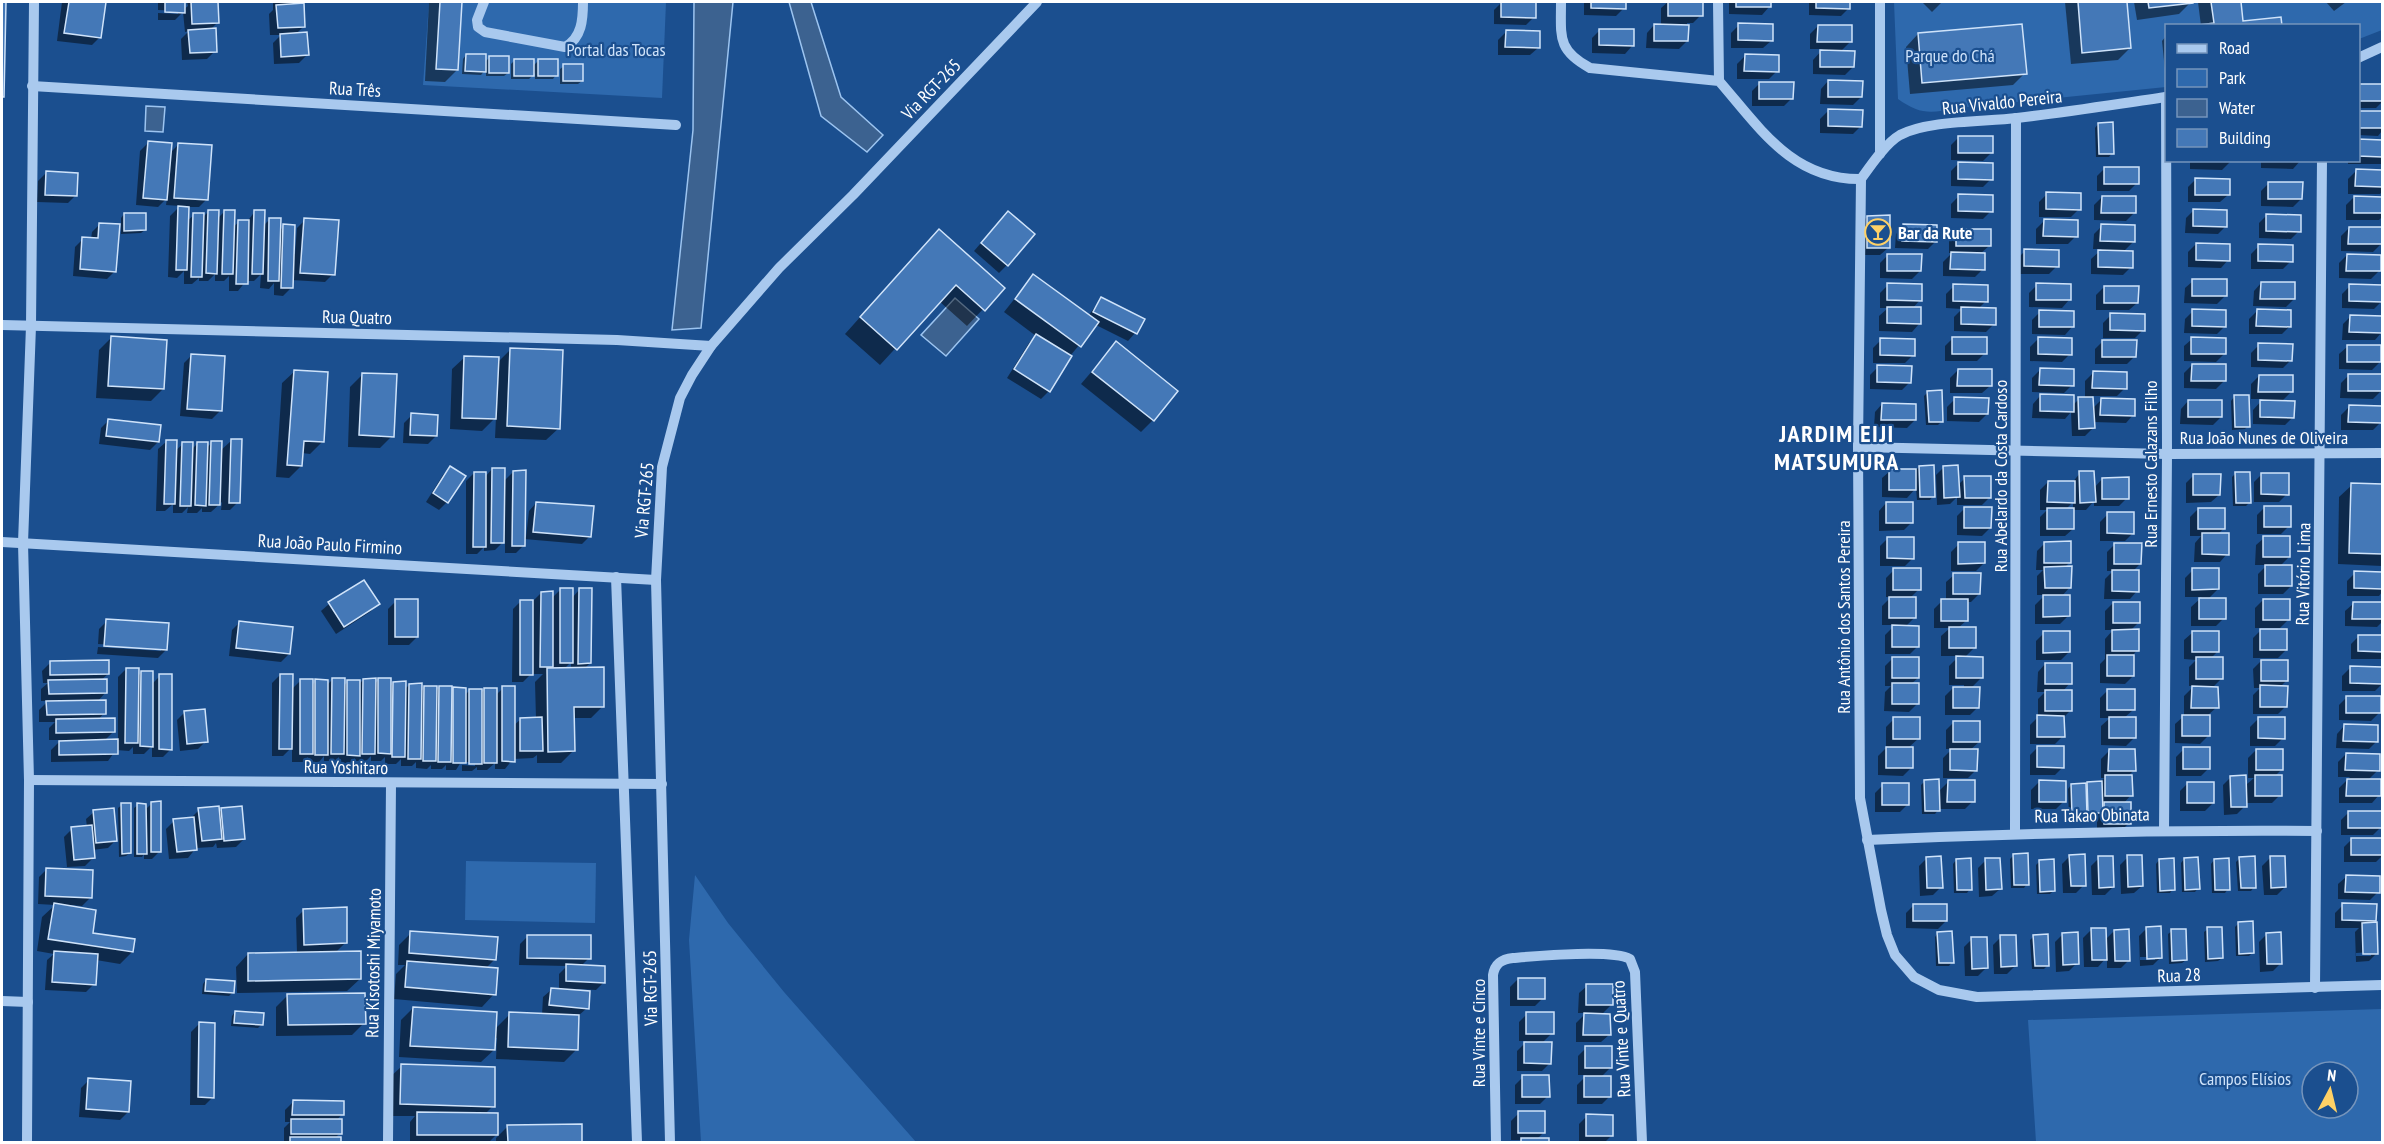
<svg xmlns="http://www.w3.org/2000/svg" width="2384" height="1144" font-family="'PT Sans Narrow',sans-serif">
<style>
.green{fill:#2e69ad;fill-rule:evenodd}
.water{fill:#3c6290;stroke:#9cc4f0;stroke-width:1.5}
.shadow{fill:#0007;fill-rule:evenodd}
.building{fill:#4478b7;stroke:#cfe3fa;stroke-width:1.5}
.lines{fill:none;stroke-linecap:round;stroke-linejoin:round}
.minor{stroke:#a9c9ee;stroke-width:10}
.labels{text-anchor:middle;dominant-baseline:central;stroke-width:4.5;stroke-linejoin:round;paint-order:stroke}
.park-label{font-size:18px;fill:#cfe3fa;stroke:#1b4f8f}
.street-label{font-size:18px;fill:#fff;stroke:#1b4f8f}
.poi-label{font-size:18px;font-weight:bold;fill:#fff;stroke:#1b4f8f;text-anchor:start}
.district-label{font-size:24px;font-weight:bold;letter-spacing:1.5px;fill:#fff;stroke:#1b4f8f}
</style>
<rect width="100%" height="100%" fill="#1b4f8f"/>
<g class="green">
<path d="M429,2H666L662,98L423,85Z"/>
<path d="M1894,2H2382V30L2359,39L2358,26H2166V87L1956,108C1930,114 1919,114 1898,99Z"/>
<path d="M466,861L596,863L595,923L465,920Z"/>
<path d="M695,875L728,923L784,992L916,1142H701L689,940Z"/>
<path d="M2382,1009V1142H2036L2028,1020ZM2312,1072H2348V1108H2312Z"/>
</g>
<g class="water">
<path d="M694,2H733L701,328L672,330L693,130Z"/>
<path d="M789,2H811L841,97L883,135L867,152L821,116Z"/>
<path d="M146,106L165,107L163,132L145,131Z"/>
<path d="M955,298L979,319L946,356L921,335Z"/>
</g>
<g class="shadow">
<path d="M2,2H4L2,97Z"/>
<path d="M62,2H104L100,37L92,45L57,41Z"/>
<path d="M158,2H184L183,10L188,6L187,2H217L218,22L210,30L215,51L207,59L182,60L181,39L189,31L185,32L183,12L175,20H158V13L178,14V11L158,10Z"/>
<path d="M273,2H304L302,4L304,26L296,34L307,55L299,63L274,64L273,43L281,35H270L269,14L273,10Z"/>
<path d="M429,2H461L457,70L445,82L425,81Z"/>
<path d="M1502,2H1535L1534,17L1526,25L1494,24V10Z"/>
<path d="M1584,2H1624V8L1616,16L1584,15Z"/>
<path d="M1668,2H1701V15L1693,23H1687V41L1679,49L1646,48L1647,33L1654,25H1661V8Z"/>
<path d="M1729,2H1770L1769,7L1762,15L1729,14Z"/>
<path d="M1809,2H1849V8L1841,16L1809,15Z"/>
<path d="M1922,2H1942L1932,12Z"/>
<path d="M2065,2H2126L2130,48L2118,60L2071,64Z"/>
<path d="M2134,2H2191L2179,14L2137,20Z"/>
<path d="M2198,2H2239L2242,22L2201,26Z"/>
<path d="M2326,2H2346L2334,11Z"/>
<path d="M1739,25L1771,41L1763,48H1731V33Z"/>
<path d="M1818,26L1850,42L1840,52L1853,67L1845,75L1813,74V60L1823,49H1810V34Z"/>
<path d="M1600,30L1632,46L1625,54L1592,53V38Z"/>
<path d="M1506,32L1538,48L1530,55H1498V40Z"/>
<path d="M1918,34L2025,73L2013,85L1910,94L1906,47Z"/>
<path d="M2166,36V70H2165L2162,41Z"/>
<path d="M466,55L484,63L490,57L508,73L504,76H486V69L481,75L462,74L463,59Z"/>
<path d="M1745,56L1777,71L1769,79H1737V64Z"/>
<path d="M515,60L532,67L539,60L556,75L553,79H535V73L529,79H511V64Z"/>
<path d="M564,66L582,81L578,84H560V69Z"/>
<path d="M1828,81L1861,97L1853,105L1820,104L1821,89Z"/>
<path d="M1760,83L1792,98L1784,106H1752V91Z"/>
<path d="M2358,85H2382V102L2376,108H2358Z"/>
<path d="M1828,111L1861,126L1853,134L1820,133V119Z"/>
<path d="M2358,113H2382V131L2378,136L2358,135Z"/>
<path d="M2098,124L2112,153L2109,157H2096L2095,128Z"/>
<path d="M1959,137L1991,153L1983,161L1951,160V145Z"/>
<path d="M2358,141H2382V162L2381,164H2348V160H2358Z"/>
<path d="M148,143L170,153L178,145L207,199L199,207H187V221L194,215L202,218L208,212L217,219L225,211L233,227L239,222H247L255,211L263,226L270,219L279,231L284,226L292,254H295L297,228L305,220L333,274L325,282L291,280V288L283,296L274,295V283L269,289L260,288L261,274L254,281H246L238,291H229V276L224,281H215V274L208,281H199V278L192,284H184V271L177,278L168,277L170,216L180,206L166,205L167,198L158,207L136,205L140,151Z"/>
<path d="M2190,160H2230V162L2222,170L2190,169Z"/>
<path d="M2261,160H2301L2293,169L2261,168Z"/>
<path d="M1959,163L1991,179L1983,187L1951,186V171Z"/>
<path d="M2105,168L2137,183L2129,191H2097V176Z"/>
<path d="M2356,171H2382V192L2380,194H2348V179Z"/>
<path d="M46,173L76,195L68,203L37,202L38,181Z"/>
<path d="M2196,179L2228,195L2220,202H2188V187Z"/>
<path d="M2269,183L2301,199L2293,207L2261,206V191Z"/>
<path d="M2047,194L2079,209L2071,217H2039V202Z"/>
<path d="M1959,196L1991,211L1983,219L1951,218V204Z"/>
<path d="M2102,197L2134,213L2126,221L2094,220V205Z"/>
<path d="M2354,197L2382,198V217L2379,220H2346V205Z"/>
<path d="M2194,210L2226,226L2218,234L2185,233L2186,218Z"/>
<path d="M124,214L145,230L141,233L121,234V218Z"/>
<path d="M2267,215L2299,231L2291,239L2259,238V223Z"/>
<path d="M1867,217L1888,248L1880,255H1859V225Z"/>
<path d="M1000,221L1007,265L999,273L974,251Z"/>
<path d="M2044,221L2076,236L2068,244H2036V229Z"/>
<path d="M100,224L115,271L107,279L73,276L75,247L83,239H91L92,232Z"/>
<path d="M1903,226L1936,241L1928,249L1895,248L1896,234Z"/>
<path d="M2102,226L2134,241L2123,252L2131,267L2123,275L2091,274V259L2102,249H2093L2094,234Z"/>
<path d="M2349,228L2381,244L2373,252L2341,251V236Z"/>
<path d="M1957,230L1989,246L1980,254L1983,269L1975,277L1943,276V262L1952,253H1949V238Z"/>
<path d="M2196,244L2228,260L2221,268L2188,267V252Z"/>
<path d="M2259,246L2291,261L2283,269H2251V254Z"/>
<path d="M923,247L1003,288L967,326L939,301L880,365L845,334Z"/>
<path d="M2025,251L2057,266L2049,274H2017V259Z"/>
<path d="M1888,255L1920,271L1912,279L1880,278V263Z"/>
<path d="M2347,255L2379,271L2371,279L2339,278V263Z"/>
<path d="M1033,276L1088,316L1101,299L1135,333L1128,341L1096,325L1070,356L1049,391L1041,399L1007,378L1029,343L1036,336L1004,312Z"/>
<path d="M2193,281L2225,296L2217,304L2184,303L2185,288Z"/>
<path d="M2261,283L2294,299L2286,307L2253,306L2254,291Z"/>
<path d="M1888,285L1920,300L1912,309L1919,324L1912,332L1879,331V316L1888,308H1880V293Z"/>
<path d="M2037,285L2069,300L2062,308L2029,307V293Z"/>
<path d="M1954,286L1986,301L1978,309L1994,324L1986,332L1954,331V317L1962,309L1946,308V294Z"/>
<path d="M2350,286H2382V301L2374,309L2342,308V294Z"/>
<path d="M2104,287L2137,303L2129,310H2096V295Z"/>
<path d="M2193,311L2225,326L2217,334L2184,333L2185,319Z"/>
<path d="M2257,311L2290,326L2282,334H2249V319Z"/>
<path d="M2040,312L2072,327L2065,335L2032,334V320Z"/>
<path d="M2111,315L2143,330L2135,338H2103V323Z"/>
<path d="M2350,317H2382V332L2375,340H2342L2343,324Z"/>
<path d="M111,338L163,389L151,401L96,398L99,350Z"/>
<path d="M1953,338L1985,353L1977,361H1945V346Z"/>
<path d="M2038,339L2070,354L2062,362L2030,361V347Z"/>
<path d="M2192,339L2224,354L2216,362L2184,361V346Z"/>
<path d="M1881,340L1913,355L1905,363H1873V348Z"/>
<path d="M2103,341L2135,356L2127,364H2095V349Z"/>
<path d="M1116,343L1153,420L1141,432L1081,384Z"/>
<path d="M2259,345L2291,360L2283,368L2251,367V353Z"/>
<path d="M2347,347L2380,362L2372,370L2339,369V354Z"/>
<path d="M511,349L559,428L546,440L495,438L496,417L482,431L450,429L452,369L465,357L497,363Z"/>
<path d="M192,355L220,411L212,419L180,416L184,363Z"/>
<path d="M2192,365L2224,381L2216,389L2184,388V373Z"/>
<path d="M1878,367L1910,382L1902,390L1870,389V375Z"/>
<path d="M1958,370L1990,386L1982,393H1950V378Z"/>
<path d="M2040,370L2072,385L2064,393L2032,392V378Z"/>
<path d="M295,371L322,442L310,454L302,453L301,466L289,478L276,477L282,383Z"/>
<path d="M2093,373L2125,388L2117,396H2092V409L2101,400L2133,415L2126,423L2093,422V428L2085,436H2072L2071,412L2065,419L2032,418L2033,404L2040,396L2073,405L2079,399L2085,398V381Z"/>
<path d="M363,374L392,436L380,448L348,447L350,387Z"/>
<path d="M2349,375L2381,391L2373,399L2340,398L2341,383Z"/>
<path d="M2259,376L2291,392L2281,402L2293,417L2285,425L2253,424V410L2263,399H2251V384Z"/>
<path d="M1928,392L1942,421L1938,425H1926L1924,396Z"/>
<path d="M2234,397L2248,426L2245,429L2232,430L2231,401Z"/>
<path d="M1955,399L1987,414L1979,422L1947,421V407Z"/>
<path d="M2188,401L2221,417L2213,425L2180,424L2181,409Z"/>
<path d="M1882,404L1915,420L1907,428L1874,427L1875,412Z"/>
<path d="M2349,407L2381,422L2373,430H2341V415Z"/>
<path d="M412,415L436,436L428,444L403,443L404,423Z"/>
<path d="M109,420L158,442L150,450L99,444L101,428Z"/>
<path d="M231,441L238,502L230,510H221L222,502L211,512H202V508L197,513H187L188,507L182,513H173V504L165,511H156L158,449L166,442L175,451L183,444L192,449L197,444L206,448L212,443L220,451Z"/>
<path d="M1919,467L1933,496L1930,500H1917L1916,488L1907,498L1882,497V478L1890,471L1916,470Z"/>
<path d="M1944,467L1958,485L1965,478L1990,497L1982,505H1957V497L1950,504L1937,505L1936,475Z"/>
<path d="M450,468L447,502L439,510L426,502L443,475Z"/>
<path d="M492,469L503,482L513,472L524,537H526L529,511L536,503L590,536L582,544L524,539V545L516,553H505V540L495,550L484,551V547L477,554H466V481L474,473L485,477Z"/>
<path d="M2080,473L2094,488L2102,479L2127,498L2119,506H2094V501L2086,510H2073V529L2065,536H2040V517L2047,510H2040V490L2048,482L2072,483ZM2073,502V509H2066Z"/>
<path d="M2236,473L2250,502L2246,506H2233L2232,477Z"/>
<path d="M2262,474L2287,494L2279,502H2254V482Z"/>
<path d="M2194,475L2219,495L2211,502L2186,503V483Z"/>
<path d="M2352,485H2382V566L2338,564L2339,497Z"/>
<path d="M1886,503L1911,523L1904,530L1879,531V511Z"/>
<path d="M2265,507L2289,526L2281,534H2257V515Z"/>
<path d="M1965,508L1990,528L1982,536L1957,535V516Z"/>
<path d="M2198,509L2223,529L2217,535L2227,554L2220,562H2194L2195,543L2201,536H2190V517Z"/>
<path d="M2108,514L2133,533L2125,541H2100V522Z"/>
<path d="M1888,538L1913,558L1905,566H1880V546Z"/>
<path d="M2264,538L2289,557L2279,567L2291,586L2283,594H2258V574L2267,565H2255L2256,545Z"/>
<path d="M2045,543L2070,562L2064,568L2070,587L2061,597L2068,616L2060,624H2035V605L2045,595H2037V576L2043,570H2036L2037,551Z"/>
<path d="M1959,544L1984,563L1976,571H1951V552Z"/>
<path d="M2115,544L2140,564L2132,572L2137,591L2130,599H2104L2105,579L2113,571H2107V552Z"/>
<path d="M1894,570L1919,589L1910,598L1915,617L1905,627L1918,646L1910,654H1885V635L1895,625H1882V606L1891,597H1886V578Z"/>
<path d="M2193,570L2218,589L2208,599L2224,618L2216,626H2191V607L2202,597H2185V578Z"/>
<path d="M2355,573H2382V592L2379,596H2347V581Z"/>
<path d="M1954,575L1979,594L1971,602H1967V620L1958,628L1974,648L1964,658L1982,677L1971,688L1978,707L1970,715H1945V696L1953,688H1964V685H1949V666L1959,656H1941V636L1950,628H1934V609L1942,601H1946V582Z"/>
<path d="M561,589L572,598L579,590L590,663L584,669L603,706L591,718H573V751L561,763H537V755L533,758L513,759L505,769H495V763L487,770H477V767L472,771H462V765L475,766V762H461L456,770H446V765L442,769H431V765L427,769L416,768V762L412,766H401V759L396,764H385V757L381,761H371V756L366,761H355V758L350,763H339V757L335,761H324V756L319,762H308V757L303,762H292V747L283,756H272V683L280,675L291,690L301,680L311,686L316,681L327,685L332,680L343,686L348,682L358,685L363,680L374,684L379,680L390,687L393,683L404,690L409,685L420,692L425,688L435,692L439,688L450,693L454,689L465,695L470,690L481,693L485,689L496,695L503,688L513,726L521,719H536L535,682L543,674H531L523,682H512L513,609L521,601H533L541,593L552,598ZM571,662V669H564Z"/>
<path d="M2263,600L2288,620L2280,628H2255V608Z"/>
<path d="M396,601L417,637L409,645H388V609Z"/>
<path d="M2113,603L2138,623L2130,631L2137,650L2133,655V676L2125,684L2100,683V664L2105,659V639L2113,630H2105V611Z"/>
<path d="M329,604H378L370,612L336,634L321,611Z"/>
<path d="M2353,604H2382V622L2377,627L2345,626V611Z"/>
<path d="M107,621L166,650L158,658L97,654L98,647L161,651V648L98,644L99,629Z"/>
<path d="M240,622L289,654L281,662L229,656L232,630Z"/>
<path d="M2262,629L2286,650L2278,658H2253V638Z"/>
<path d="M2044,633L2069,652L2061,660H2036V641Z"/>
<path d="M2192,633L2217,652L2210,659L2222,678L2212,688L2217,707L2208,715V736L2200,744L2175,743V724L2184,716V696L2194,686H2189V667L2196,660L2184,659V640Z"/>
<path d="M2359,636L2382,637V659H2351V644Z"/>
<path d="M1893,658L1918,678L1911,684L1917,704L1909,712L1884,711L1885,692L1891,686H1885V666Z"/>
<path d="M2261,661L2286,681L2280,687L2286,706L2278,714H2253V695L2260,688H2254L2253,669Z"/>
<path d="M50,663L108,674L101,680L106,692L97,702L104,713L98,720L114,731L104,741H118V677L126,669L137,677L141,673L152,684L160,676L171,749L163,757H152V746L144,754H133V747L129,751L116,750L108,761L51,762V750L61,740H49V728L55,722H39V710L48,701H41V689L48,683H43L42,671Z"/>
<path d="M2045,664L2070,683L2063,691L2071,710L2063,718V736L2055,744H2030V725L2038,717V699L2045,692H2037L2038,672Z"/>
<path d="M2350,668L2382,669V684L2375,691H2342V676Z"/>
<path d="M2108,690L2133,710L2124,718L2134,738L2126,746L2101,745V726L2110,718H2100V698Z"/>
<path d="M2347,697L2379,713L2371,721L2339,720V705Z"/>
<path d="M185,712L206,741L198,749L180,751L177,720Z"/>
<path d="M1894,719L1919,738L1908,748L1911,768L1903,776L1878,775V756L1888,746H1886V727Z"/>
<path d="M2258,719L2283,738L2275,746H2250V727Z"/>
<path d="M1954,722L1979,742L1969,751L1976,770L1968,778H1943V758L1952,749H1946V730Z"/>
<path d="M2344,726L2377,741L2369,749L2336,748L2337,734Z"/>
<path d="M2038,747L2063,767L2055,775H2030V755Z"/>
<path d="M2184,749L2209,768L2201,776H2176V757Z"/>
<path d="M2256,750L2281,770L2275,776L2280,795L2272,803H2245V806L2237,814L2224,815L2223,785L2231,777L2245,794H2247V784L2254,778H2248V758Z"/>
<path d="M2109,751L2134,770L2128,776L2131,795L2123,804L2129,823L2121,831H2097V820L2069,818L2068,789L2071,785L2100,783L2104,778H2101V759Z"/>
<path d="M2346,754L2378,770L2368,780L2379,795L2372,803H2339V788L2350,777H2338V762Z"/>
<path d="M1925,781L1938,792L1948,782L1973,801L1965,809H1939L1935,814H1922L1921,785Z"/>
<path d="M2039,782L2064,801L2056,809H2031V790Z"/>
<path d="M2188,783L2213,803L2205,811H2180V791Z"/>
<path d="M1883,785L1908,804L1900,812H1875V793Z"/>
<path d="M152,803L160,851L152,859H144V854L142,857H134V808L138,805L145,810Z"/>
<path d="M122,805L130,853L126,856L119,857L118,808Z"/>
<path d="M199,810L218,813L222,810L244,839L236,847L217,848L216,843L213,847L196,848L188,858L169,859L166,829L174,821L191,818Z"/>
<path d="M94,812L116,840L108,848L92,850L93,858L85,866L67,867L64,837L72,829L87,827L86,819Z"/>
<path d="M2349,812L2381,827L2373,835H2341V820Z"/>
<path d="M2352,839L2382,840V856L2376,862H2344V847Z"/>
<path d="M2014,855L2027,884L2024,888H2011L2010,859Z"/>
<path d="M2070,856L2084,885L2076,893H2063L2062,864Z"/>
<path d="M2128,857L2142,886L2134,893L2121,894L2120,865Z"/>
<path d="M1927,858L1941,887L1933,895L1920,896L1919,866Z"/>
<path d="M2099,858L2113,887L2105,895H2092L2091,866Z"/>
<path d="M2240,858L2254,887L2251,891H2238L2236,862Z"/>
<path d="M2270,858L2285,887L2277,895H2264L2262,866Z"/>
<path d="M2184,859L2198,888L2195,892H2182L2181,863Z"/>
<path d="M1956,860L1970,889L1967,893H1954L1953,864Z"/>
<path d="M1986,860L2000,889L1992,896L1979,897L1978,868Z"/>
<path d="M2159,860L2173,889L2170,893H2157L2156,864Z"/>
<path d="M2214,860L2228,889L2225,893H2212L2211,864Z"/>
<path d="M2040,861L2054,890L2050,894H2037L2036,865Z"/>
<path d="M47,869L90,898L82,906L71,905L70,907L91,934L132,952L120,964L96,960L94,984L86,992L45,990L47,960L54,954L37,951L42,917L55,905L38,904L39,877Z"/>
<path d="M2346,877L2378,892L2370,900L2338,899V884Z"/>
<path d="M1914,905L1946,921L1938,929L1906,928V913Z"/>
<path d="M2343,905L2375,920L2371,924L2377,953L2369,961L2356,962L2355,932L2359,928H2335V913ZM2371,952V956H2356V953Z"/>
<path d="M304,910L345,943L335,953L360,979L347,991L237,993L236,967L248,954L297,953L296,918Z"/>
<path d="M2239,923L2253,952L2249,956H2236L2235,927Z"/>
<path d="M2147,928L2161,957L2153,965L2140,966L2139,936ZM2140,957H2155V960H2140Z"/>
<path d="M2208,929L2222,958L2218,961L2205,962L2204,932Z"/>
<path d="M2091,930L2105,940L2114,931L2129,960L2121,968H2107V957L2098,967H2084L2083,938Z"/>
<path d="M2172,931L2186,960L2182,963L2169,964L2168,934Z"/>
<path d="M411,933L495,959L485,969L494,994L482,1007L394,999L396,974L405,965H398L399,945Z"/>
<path d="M1938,933L1952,962L1949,966H1936L1935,937Z"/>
<path d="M2063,934L2077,963L2069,971L2056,972L2055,942Z"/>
<path d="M2267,934L2281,963L2273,971L2260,972L2259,942Z"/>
<path d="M528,936L589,958L581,966L604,982L596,990L577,989L587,1008L578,1016L576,1050L564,1062L496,1059L497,1038L494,1037V1050L481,1062L399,1057L401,1020L413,1008L495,1029L510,1014L542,1015L543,997L551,990H559V974L567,966L519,965L520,944Z"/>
<path d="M2034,936L2048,965L2044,969H2032L2030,940Z"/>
<path d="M2001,937L2015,966L2007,974H1994L1993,945Z"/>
<path d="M1972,939L1986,968L1978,976H1965L1964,947Z"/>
<path d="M1518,979L1543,998L1535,1006H1510V987Z"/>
<path d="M206,980L233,992L229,996L202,994L203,984Z"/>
<path d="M1587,986L1611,1005L1601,1015L1609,1035L1601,1042H1576V1023L1586,1013H1578L1579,993Z"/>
<path d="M288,995L364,1023L352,1035L276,1036V1007Z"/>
<path d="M235,1012L262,1024L258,1028L231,1026L232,1016Z"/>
<path d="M1527,1014L1552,1033L1542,1043L1550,1063L1542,1071H1517V1051L1527,1041H1519V1022Z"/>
<path d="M199,1024L213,1097L205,1105H190L191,1032Z"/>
<path d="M1586,1048L1611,1067L1601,1077L1610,1096L1602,1104H1577V1085L1587,1075H1578V1056Z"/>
<path d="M402,1066L493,1106L485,1114H496V1138L508,1126L581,1125V1142H496V1135L489,1142H410V1122L415,1116H388L389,1078Z"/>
<path d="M1523,1077L1548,1096L1540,1104H1515V1085Z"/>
<path d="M89,1080L128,1112L120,1120L79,1117L81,1088Z"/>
<path d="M293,1102L342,1114L336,1121L340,1133L335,1138H340V1142L284,1141V1128L290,1122H285V1110Z"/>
<path d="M1519,1113L1544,1132L1537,1139H1547V1142H1519L1521,1140H1511V1121Z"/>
<path d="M1587,1116L1612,1135L1605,1142H1579V1124Z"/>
</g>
<g class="building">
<path d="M2,2H6L4,97H2Z"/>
<path d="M69,2H106L101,38L64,33Z"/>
<path d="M165,2H185V13L165,12Z"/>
<path d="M191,2H218L219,23L192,24Z"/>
<path d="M440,2H462L458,70L436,69Z"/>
<path d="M1501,2H1536V18L1501,17Z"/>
<path d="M1591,2H1626V9L1591,8Z"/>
<rect x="1668" y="2" width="35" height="14"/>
<rect x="1736" y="2" width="35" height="5"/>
<path d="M1816,2H1850V9L1816,8Z"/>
<path d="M2078,2H2127L2131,48L2082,53Z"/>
<path d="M2148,2H2193V3L2149,8Z"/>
<path d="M2211,2H2241L2243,21L2281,17L2282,26H2192L2214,23Z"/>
<path d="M304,3L305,27L278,28L276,5Z"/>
<path d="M1738,23L1773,24V41L1738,40Z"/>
<path d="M1654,24L1689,25L1688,41H1654Z"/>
<path d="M2022,24L2027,74L1922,83L1918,33Z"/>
<path d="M1818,25H1852V42H1817Z"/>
<path d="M216,28L217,52L190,53L188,30Z"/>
<path d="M1599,29H1634V46L1599,45Z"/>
<path d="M1506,30L1540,31V48L1505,47Z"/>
<path d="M307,32L309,55L281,57L280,34Z"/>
<path d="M1820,50L1855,51L1854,67H1820Z"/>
<path d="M466,54H486V72L465,71Z"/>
<path d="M1745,54L1779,55V72L1744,71Z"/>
<rect x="489" y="56" width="20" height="17"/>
<rect x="514" y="59" width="20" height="17"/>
<rect x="538" y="59" width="20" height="17"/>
<rect x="563" y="64" width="20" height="17"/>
<path d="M1828,80L1863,81L1862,97H1828Z"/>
<path d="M1759,82H1794L1793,99H1759Z"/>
<rect x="2358" y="84" width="24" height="17"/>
<path d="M1828,109L1863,110L1862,127L1828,126Z"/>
<rect x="2358" y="111" width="24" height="17"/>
<path d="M2113,122L2114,154H2099L2098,123Z"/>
<rect x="1958" y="136" width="35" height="17"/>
<path d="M2358,139L2382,140V157L2358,156Z"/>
<path d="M148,141L172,143L167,200L143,198Z"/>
<path d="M178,143L212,145L208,200L174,198Z"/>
<path d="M1958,162L1993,163V180L1958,179Z"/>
<rect x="2104" y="167" width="35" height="17"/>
<path d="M2356,169L2382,170V187L2355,186Z"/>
<path d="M46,171L78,173L77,196L45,195Z"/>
<path d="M2195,178L2230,179V195H2195Z"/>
<path d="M2268,182H2303L2302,199H2268Z"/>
<path d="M2046,192L2081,193V210L2046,209Z"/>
<path d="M1958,194L1993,195V212L1958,211Z"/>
<path d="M2102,196H2136V213H2101Z"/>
<path d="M2354,196L2382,197V213H2354Z"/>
<path d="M178,206L189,207L187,270H176Z"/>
<path d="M2193,209L2227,210V227L2193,226Z"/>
<path d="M208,210H219L217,274L206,273Z"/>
<path d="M224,210H235L233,274H222Z"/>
<path d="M254,210H265L263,274H252Z"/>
<path d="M1008,211L1035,234L1008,266L981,243Z"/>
<path d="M124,213H146V230L124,231Z"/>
<path d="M193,213H204L202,277H191Z"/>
<path d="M2266,214L2301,215V232L2266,231Z"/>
<path d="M1890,215V248H1867V216Z"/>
<path d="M269,218H281L279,281H268Z"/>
<path d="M304,218L339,220L335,275L300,273Z"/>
<path d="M2044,219L2078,220V237L2043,236Z"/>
<path d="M238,220H249L248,284H236Z"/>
<path d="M99,223L120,224L116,272L80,269L82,237L98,238Z"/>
<path d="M283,224L295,225L293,288H281Z"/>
<path d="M1903,224L1937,225V242L1902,241Z"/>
<path d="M2101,224L2135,225V242L2100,241Z"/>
<path d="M2349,227H2382V244H2348Z"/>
<path d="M939,229L1005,288L985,311L956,285L897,350L860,317Z"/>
<rect x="1956" y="229" width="35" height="17"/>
<path d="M2196,243L2230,244V261L2196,260Z"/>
<path d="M2258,244L2293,245V262L2258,261Z"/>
<path d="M2024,249L2059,250V267L2024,266Z"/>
<path d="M2098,250L2133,251V268L2098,267Z"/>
<path d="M1951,252L1985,253V270L1950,269Z"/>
<path d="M1887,254H1922L1921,271H1887Z"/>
<path d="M2347,254L2381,255V271H2346Z"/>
<path d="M1033,274L1099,322L1081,347L1015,299Z"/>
<rect x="2192" y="279" width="35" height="17"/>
<path d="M2261,282H2295V299H2260Z"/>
<path d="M1887,283L1922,284V301L1887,300Z"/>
<path d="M2036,283L2071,284V300H2036Z"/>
<path d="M1953,284L1988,285V302L1953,301Z"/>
<path d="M2349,284L2382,285V302L2349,301Z"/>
<path d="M2104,286H2139L2138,303H2104Z"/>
<path d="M1101,297L1145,319L1137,334L1093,312Z"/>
<path d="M1887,307H1921V324L1887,323Z"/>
<path d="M1961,307L1996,308V325L1961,324Z"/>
<path d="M2192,309L2226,310V327L2192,326Z"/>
<path d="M2257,309L2291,310V327L2256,326Z"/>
<path d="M2039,310L2074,311V327H2039Z"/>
<path d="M2110,313L2145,314V331L2110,330Z"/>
<path d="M2350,315L2382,316V333L2349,332Z"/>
<path d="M1036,334L1072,356L1050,392L1014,369Z"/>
<path d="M111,336L167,340L164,389L108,386Z"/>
<rect x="1952" y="337" width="35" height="17"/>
<path d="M2038,337L2072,338V355L2038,354Z"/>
<path d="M2191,337L2226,338V354H2191Z"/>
<path d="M1880,338L1915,339V356L1880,355Z"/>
<path d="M2102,340H2137L2136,357H2102Z"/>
<path d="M1116,341L1178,391L1154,421L1092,372Z"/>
<path d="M2258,343L2293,344L2292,361L2258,360Z"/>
<rect x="2347" y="345" width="34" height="17"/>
<path d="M510,348L563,350L560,429L507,426Z"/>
<path d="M191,354L225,356L222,411L187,409Z"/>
<path d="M464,356L499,357L496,419L462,418Z"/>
<path d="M2192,364H2226V381H2191Z"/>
<path d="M1877,365L1912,366L1911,383L1877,382Z"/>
<path d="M2040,368L2074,369V386L2039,385Z"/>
<path d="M1958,369H1992V386H1957Z"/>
<path d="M294,370L328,372L324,442L304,441L302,466L287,465Z"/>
<path d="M2093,371L2127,372V389L2092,388Z"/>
<path d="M362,373L397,374L394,437L359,435Z"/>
<rect x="2348" y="374" width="34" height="17"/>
<path d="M2259,375H2293V392H2258Z"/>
<path d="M1942,390L1943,422H1929L1927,391Z"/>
<path d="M2040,394L2074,395V412L2040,411Z"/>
<path d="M2234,395H2249L2250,427H2235Z"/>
<path d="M1954,397L1989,398L1988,414H1954Z"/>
<path d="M2078,397H2093L2095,428L2079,429Z"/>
<path d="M2101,398L2135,399V416L2100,415Z"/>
<rect x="2188" y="400" width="34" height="17"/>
<path d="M2260,400L2295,401L2294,418L2260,417Z"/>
<path d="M1882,403L1916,404V420H1881Z"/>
<path d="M2349,405L2382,406V423L2348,422Z"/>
<path d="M411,413L438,415L437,436L410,435Z"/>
<path d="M108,419L161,425L159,442L106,436Z"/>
<path d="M231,439H242L240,503H229Z"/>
<path d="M166,440H177L175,504H164Z"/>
<path d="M211,441H222L220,505H209Z"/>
<path d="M182,442H193L191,506H180Z"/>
<path d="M197,442H208L206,506L195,505Z"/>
<path d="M1934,465L1935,497H1920L1919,466Z"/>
<path d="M1958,465L1960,497L1944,498L1943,466Z"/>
<path d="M450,466L466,476L448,503L433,493Z"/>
<path d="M492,468H505L504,543H491Z"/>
<rect x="1889" y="469" width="27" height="21"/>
<path d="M526,470L525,546H512L513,471Z"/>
<path d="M2079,471H2094L2096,502L2080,503Z"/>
<path d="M474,472H486V547H473Z"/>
<path d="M2235,472H2250L2251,503H2236Z"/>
<path d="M2261,473H2289V495L2261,494Z"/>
<path d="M2193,474H2221L2220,495H2193Z"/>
<path d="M1964,476H1991V498H1965Z"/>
<path d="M2129,477V499H2102V478Z"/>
<path d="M2048,481H2075V503L2047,502Z"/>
<path d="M2351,483L2382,484V554L2349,553Z"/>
<path d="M536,502L594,506L591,537L533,532Z"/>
<rect x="1886" y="502" width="27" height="21"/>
<rect x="2264" y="506" width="27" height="21"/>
<path d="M1964,507H1992L1991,528H1964Z"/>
<rect x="2047" y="508" width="27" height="21"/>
<rect x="2198" y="508" width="27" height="21"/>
<path d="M2107,512H2134V534L2107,533Z"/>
<path d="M2202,533H2229V555L2202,554Z"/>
<rect x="2263" y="536" width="27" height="21"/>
<path d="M1887,537H1914V559L1887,558Z"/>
<path d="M2071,541V563H2044V542Z"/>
<path d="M1958,542H1985V563L1958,564Z"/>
<path d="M2114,543H2142L2141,564H2114Z"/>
<rect x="2265" y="565" width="27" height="21"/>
<path d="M2072,566L2071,588H2045L2044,567Z"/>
<rect x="1893" y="568" width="28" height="22"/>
<path d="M2192,568H2219V589L2192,590Z"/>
<path d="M2112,570H2139V592L2112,591Z"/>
<path d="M2354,571L2382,572V589L2354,588Z"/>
<path d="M1953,573H1981L1980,594H1953Z"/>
<path d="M364,580L380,604L344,627L328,602Z"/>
<rect x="560" y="588" width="13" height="75"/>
<path d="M579,588H592L591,663L578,664Z"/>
<path d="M553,591V667H540L541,592Z"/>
<path d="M2043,595H2070V616L2043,617Z"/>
<rect x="1889" y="597" width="27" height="21"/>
<rect x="2199" y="598" width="27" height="21"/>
<rect x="395" y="599" width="23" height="38"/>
<rect x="1941" y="599" width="27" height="22"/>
<rect x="2263" y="599" width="27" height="21"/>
<rect x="520" y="600" width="13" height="75"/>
<rect x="2113" y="602" width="27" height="21"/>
<path d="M2353,602H2382V619H2352Z"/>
<path d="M106,619L169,623L167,650L104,646Z"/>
<path d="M239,621L293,627L290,654L236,648Z"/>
<path d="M1892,625L1919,626V647H1892Z"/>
<rect x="1949" y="627" width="27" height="21"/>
<path d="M2139,629V651H2112V630Z"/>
<rect x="2260" y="629" width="27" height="21"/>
<path d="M2043,631H2070V652L2043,653Z"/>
<rect x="2192" y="631" width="27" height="21"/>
<path d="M2358,635H2382V652L2358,651Z"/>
<rect x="2107" y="655" width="27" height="21"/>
<path d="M1956,656L1983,657V678H1956Z"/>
<rect x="1892" y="657" width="27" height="21"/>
<rect x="2196" y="657" width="27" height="22"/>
<path d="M109,660V674L50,675V661Z"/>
<rect x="2261" y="660" width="27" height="21"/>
<rect x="2045" y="663" width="27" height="21"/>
<path d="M2350,666L2382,667V684L2350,683Z"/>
<path d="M604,667V707H574L575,751L548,752L547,668Z"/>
<path d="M126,668H139L138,743H125Z"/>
<path d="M141,671H153V747L140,746Z"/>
<path d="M159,674H172V750L159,749Z"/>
<path d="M280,674H293L292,749H279Z"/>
<path d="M332,678H345L344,754H331Z"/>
<path d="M376,678L375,754H362L363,679Z"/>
<path d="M378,678H391V754L378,753Z"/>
<path d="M107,679V693L49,694L48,680Z"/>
<rect x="300" y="679" width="13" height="75"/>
<path d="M315,679L328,680V755H315Z"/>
<path d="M347,680H360V756L347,755Z"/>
<path d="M406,681L405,757H392L393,682Z"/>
<path d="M422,683L421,759H408L409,684Z"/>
<rect x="1892" y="683" width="27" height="21"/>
<path d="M2260,685L2288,686L2287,707H2260Z"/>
<path d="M424,686H437L436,761H423Z"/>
<path d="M439,686H452L451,762H438Z"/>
<path d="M502,686H515V762L502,761Z"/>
<path d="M2192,686L2218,687L2219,708H2191Z"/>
<path d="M453,687L466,688V763H453Z"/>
<path d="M1953,687H1980L1979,708H1953Z"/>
<rect x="484" y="688" width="13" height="75"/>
<rect x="469" y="689" width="13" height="75"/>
<rect x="2107" y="689" width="28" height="21"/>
<rect x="2045" y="690" width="27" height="21"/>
<rect x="2346" y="696" width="35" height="17"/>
<path d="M106,700V714L47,715L46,701Z"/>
<path d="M205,709L208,742L187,744L184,711Z"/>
<path d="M2037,715L2064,716L2065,737H2037Z"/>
<rect x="2182" y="715" width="28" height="21"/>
<path d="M542,717L543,751H520V718Z"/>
<rect x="1893" y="717" width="27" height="22"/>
<rect x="2109" y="717" width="27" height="21"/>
<path d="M2258,717H2285V739L2258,738Z"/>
<path d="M115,718V732L56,733V719Z"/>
<rect x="1953" y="721" width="27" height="21"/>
<path d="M2344,724L2378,725V742L2343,741Z"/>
<path d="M118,739V754L59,755V741Z"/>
<path d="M2037,746H2064V768L2037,767Z"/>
<rect x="1886" y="747" width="27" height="21"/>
<rect x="2183" y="747" width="27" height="22"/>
<path d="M1950,749H1978L1977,771L1950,770Z"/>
<path d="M2109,749H2135L2136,771H2108Z"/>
<rect x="2256" y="749" width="27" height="21"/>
<path d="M2346,753L2380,754V771L2345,770Z"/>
<path d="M2105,775H2132L2133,796H2105Z"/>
<path d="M2246,775L2247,807H2231L2230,776Z"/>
<rect x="2255" y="775" width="27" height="21"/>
<path d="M1939,779L1940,811H1925L1924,780Z"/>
<path d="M2347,779H2381V796H2346Z"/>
<path d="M1948,780H1975V802H1947Z"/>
<path d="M2039,780L2066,781V802H2039Z"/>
<path d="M2102,781L2103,813H2088L2087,782Z"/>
<rect x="2187" y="782" width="27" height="21"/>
<rect x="1882" y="783" width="27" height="22"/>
<path d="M2086,783L2087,815L2072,816L2071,784Z"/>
<path d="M161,801V852H151V802Z"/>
<rect x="2104" y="802" width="27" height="22"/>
<path d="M121,803H131V853L122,854Z"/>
<path d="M137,803L146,804L147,854H137Z"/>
<path d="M219,806L222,839L202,841L198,808Z"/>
<path d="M242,806L245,839L224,841L221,808Z"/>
<path d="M114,808L117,841L96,843L93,810Z"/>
<rect x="2348" y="811" width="34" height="17"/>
<path d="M194,817L197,850L177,852L173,819Z"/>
<path d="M92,825L95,858L74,860L71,827Z"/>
<rect x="2351" y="838" width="31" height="17"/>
<path d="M2028,853L2029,885H2014L2013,854Z"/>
<path d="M2085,854L2086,886H2071L2069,855Z"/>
<path d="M2127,855H2142L2143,886L2128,887Z"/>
<path d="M1941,856L1943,888H1927L1926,857Z"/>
<path d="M2098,856H2113L2114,887L2099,888Z"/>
<path d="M2255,856L2256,888H2241L2239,857Z"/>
<path d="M2270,856H2285L2286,887L2271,888Z"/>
<path d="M2198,857L2200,889L2185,890L2184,858Z"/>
<path d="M1971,858L1972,890H1957L1956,859Z"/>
<path d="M1985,858H2000L2002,889L1986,890Z"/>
<path d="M2174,858L2175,890L2160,891L2159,859Z"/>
<path d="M2229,858L2230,890H2215L2214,859Z"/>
<path d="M2054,859L2055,891L2040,892L2039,860Z"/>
<path d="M46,868L93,870L92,898L45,896Z"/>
<path d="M2346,875L2380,876V893L2345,892Z"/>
<path d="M54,903L96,910L93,933L135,939L133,952L48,939Z"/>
<path d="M2342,903L2377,904L2376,921L2342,920Z"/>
<rect x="1913" y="904" width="34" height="17"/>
<path d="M347,907V943L304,945L303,909Z"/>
<path d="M2253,921L2254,953L2239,954L2238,922Z"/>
<path d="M2377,922L2378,954H2363L2362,923Z"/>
<path d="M2161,926L2162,958L2147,959L2146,927Z"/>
<path d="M2207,927H2222L2223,958L2208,959Z"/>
<path d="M2091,928H2106L2107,960H2092Z"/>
<path d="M2129,929L2130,961H2115L2114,930Z"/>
<path d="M2171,929H2186L2187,960L2172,961Z"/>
<path d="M410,931L498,937L496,960L409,953Z"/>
<path d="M1952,931L1954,963H1939L1937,932Z"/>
<path d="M2078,932L2079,964L2063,965L2062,933Z"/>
<path d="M2281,932L2282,964H2267L2266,933Z"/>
<path d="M2048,934L2049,966H2035L2033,935Z"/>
<path d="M527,935H591V959L527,958Z"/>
<path d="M2000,935H2016L2017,966L2001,967Z"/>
<path d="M1971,937H1987L1988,968L1972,969Z"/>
<path d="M54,951L98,954L96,985L52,982Z"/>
<path d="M361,951V979L248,981V953Z"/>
<path d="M407,961L498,968L496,995L405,987Z"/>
<path d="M566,964L605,966V983L566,981Z"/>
<rect x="1518" y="978" width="27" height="21"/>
<path d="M206,979L235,981L234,993L205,991Z"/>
<rect x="1586" y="984" width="27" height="21"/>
<path d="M551,988L590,991L589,1009L549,1005Z"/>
<path d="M365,993L366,1024L288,1025L287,994Z"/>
<path d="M413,1007L497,1012L495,1050L410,1046Z"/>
<path d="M235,1011L264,1013L263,1025L234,1023Z"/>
<path d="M509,1012L579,1015L578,1050L508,1047Z"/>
<rect x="1526" y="1012" width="28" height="22"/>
<path d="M1584,1013L1610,1014L1611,1035H1583Z"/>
<path d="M199,1022L215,1023L214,1098L198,1097Z"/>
<path d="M1524,1042H1552L1551,1064L1524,1063Z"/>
<rect x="1585" y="1046" width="27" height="22"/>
<path d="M401,1064L495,1067V1107L400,1104Z"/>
<path d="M1522,1075H1549L1550,1097H1522Z"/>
<rect x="1584" y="1076" width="27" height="21"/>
<path d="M88,1078L131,1081L129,1112L86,1109Z"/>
<path d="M293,1100L344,1101V1115H292Z"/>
<rect x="1518" y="1111" width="27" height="22"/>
<path d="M417,1112L498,1113V1135H417Z"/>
<path d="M1586,1114L1613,1115V1136H1586Z"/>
<rect x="291" y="1119" width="51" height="15"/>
<path d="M582,1124V1142H508L507,1125Z"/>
<rect x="290" y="1137" width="51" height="5"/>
<rect x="1521" y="1138" width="28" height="4"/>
</g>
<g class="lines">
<g class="minor">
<path d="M484,2L477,20L478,27L485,32L565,47C582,38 583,19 583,2"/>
<path d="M1561,2C1561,37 1557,50 1590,68L1719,81C1760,128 1792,180 1861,179"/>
<path d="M1718,2L1719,81"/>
<path d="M2358,58L2382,47"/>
<path d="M32,86L676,125"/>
<path d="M1880,154V2"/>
<path d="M1861,179L1858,447L1860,798L1881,910L1887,935L1895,955L1914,977L1939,990L1977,997L2382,985"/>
<path d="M1861,179C1871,165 1886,143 1900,135C1928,120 1985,122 2017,118C2067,112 2117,104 2166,97"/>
<path d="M2,325L617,340L711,346"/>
<path d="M1858,447L2167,454L2382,453"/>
<path d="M2,542L656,580"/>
<path d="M616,577L637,1142"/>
<path d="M29,780L662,784"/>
<path d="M2164,830L2167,454L2166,97"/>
<path d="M2015,833L2016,118"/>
<path d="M1867,840C2018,833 2167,830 2317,831"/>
<path d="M2315,988L2322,160"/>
<path d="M2,1001L28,1002"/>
<path d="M27,1142L29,780L23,543L31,326L34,2"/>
<path d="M388,1142L391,784"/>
<path d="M670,1142L656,580L662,467L680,398L692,375L711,346L779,268L853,195L1037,2"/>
<path d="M1496,1142L1493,975C1495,963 1502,959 1513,958C1537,956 1612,949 1630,959L1635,972L1642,1142"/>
</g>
</g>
<defs>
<g id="bar-ring" transform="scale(1.35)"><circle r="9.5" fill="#1b4f8f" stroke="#ffd166" stroke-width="1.5"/><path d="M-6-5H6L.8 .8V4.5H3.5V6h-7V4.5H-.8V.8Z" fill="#ffd166"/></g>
</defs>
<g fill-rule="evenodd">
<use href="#bar-ring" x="1878" y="232"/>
</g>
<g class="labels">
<g class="park-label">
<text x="616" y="49">Portal das Tocas</text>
<text x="1950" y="55">Parque do Chá</text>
<text x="2245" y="1078">Campos Elísios</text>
</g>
<g class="street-label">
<text transform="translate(355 89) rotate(3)">Rua Três</text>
<text transform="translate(931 89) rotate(-46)">Via RGT-265</text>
<text transform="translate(2002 102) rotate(-6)">Rua Vivaldo Pereira</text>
<text transform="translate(357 317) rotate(1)">Rua Quatro</text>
<text x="2264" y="437">Rua João Nunes de Oliveira</text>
<text transform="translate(2150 464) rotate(-90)">Rua Ernesto Calazans Filho</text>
<text transform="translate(2000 476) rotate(-90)">Rua Abelardo da Costa Cardoso</text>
<text transform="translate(644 500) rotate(-85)">Via RGT-265</text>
<text transform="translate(330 544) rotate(3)">Rua João Paulo Firmino</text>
<text transform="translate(2303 574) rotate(-89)">Rua Vitório Lima</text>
<text transform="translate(1843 617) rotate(-90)">Rua Antônio dos Santos Pereira</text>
<text transform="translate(346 767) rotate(1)">Rua Yoshitaro</text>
<text transform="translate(2092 815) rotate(-1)">Rua Takao Obinata</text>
<text transform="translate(373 963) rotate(-89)">Rua Kisotoshi Miyamoto</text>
<text transform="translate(2179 975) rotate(-2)">Rua 28</text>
<text transform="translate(650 988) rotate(-91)">Via RGT-265</text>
<text transform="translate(1478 1033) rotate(-90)">Rua Vinte e Cinco</text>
<text transform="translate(1621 1039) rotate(-93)">Rua Vinte e Quatro</text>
</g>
<g class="poi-label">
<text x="1898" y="232">Bar da Rute</text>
</g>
<g class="district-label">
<text x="1837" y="433">JARDIM EIJI<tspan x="1837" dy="28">MATSUMURA</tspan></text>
</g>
</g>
<rect width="2384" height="1144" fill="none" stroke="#ffffff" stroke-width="6"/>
<rect x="2165" y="24" width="195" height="138" fill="#1b4f8f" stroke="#7695bc" stroke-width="1.5"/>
<rect x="2177" y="44" width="30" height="9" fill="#a9c9ee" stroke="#7695bc" stroke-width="1.5"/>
<text x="2219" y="54" font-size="18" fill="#ffffff">Road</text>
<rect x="2177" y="69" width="30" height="18" fill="#2e69ad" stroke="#7695bc" stroke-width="1.5"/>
<text x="2219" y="84" font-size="18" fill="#ffffff">Park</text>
<rect x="2177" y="99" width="30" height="18" fill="#3c6290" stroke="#7695bc" stroke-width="1.5"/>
<text x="2219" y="114" font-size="18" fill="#ffffff">Water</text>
<rect x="2177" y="129" width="30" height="18" fill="#4478b7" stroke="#7695bc" stroke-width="1.5"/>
<text x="2219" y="144" font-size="18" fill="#ffffff">Building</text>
<g transform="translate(2330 1090) rotate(7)"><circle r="28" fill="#1b4f8f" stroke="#7695bc" stroke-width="1.5"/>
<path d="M0-4.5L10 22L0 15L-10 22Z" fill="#ffd166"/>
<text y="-9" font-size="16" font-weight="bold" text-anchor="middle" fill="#ffffff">N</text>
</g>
</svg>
